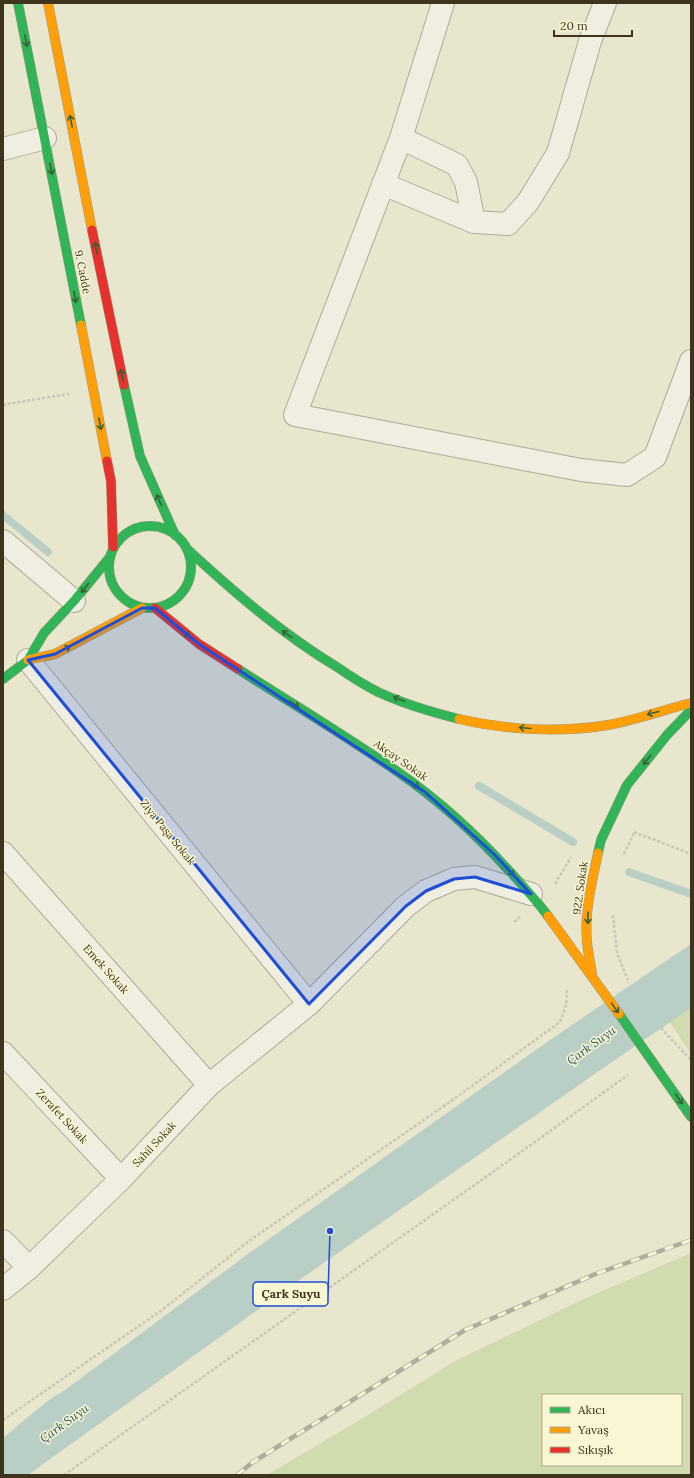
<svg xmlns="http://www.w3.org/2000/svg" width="694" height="1478" font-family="Lora,serif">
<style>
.green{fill:#d0dcae;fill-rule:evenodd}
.water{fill:#b9cfc6}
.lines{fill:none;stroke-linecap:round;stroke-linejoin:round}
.stream{stroke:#b9cfc6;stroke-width:8}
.street-casing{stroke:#adaa97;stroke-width:24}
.fast-casing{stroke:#9d9986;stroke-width:10}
.slow-casing{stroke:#9d9986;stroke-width:10}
.jam-casing{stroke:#9d9986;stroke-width:10}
.path{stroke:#c8c6b7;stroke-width:2.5;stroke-dasharray:3 2;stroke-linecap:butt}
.street{stroke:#efeee0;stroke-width:22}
.fast{stroke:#30b455;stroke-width:9}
.slow{stroke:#ff9f0a;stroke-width:9}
.jam{stroke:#e5322d;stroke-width:9}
.rail-casing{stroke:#afada0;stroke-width:4.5}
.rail{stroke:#f9f7d3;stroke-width:3;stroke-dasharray:9;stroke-linecap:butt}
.oneway{stroke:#396131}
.marked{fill:#1d4ed8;fill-opacity:0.2;stroke:#1d4ed8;stroke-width:3;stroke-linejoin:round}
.labels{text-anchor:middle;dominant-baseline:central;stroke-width:3;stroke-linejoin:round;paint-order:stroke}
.street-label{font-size:11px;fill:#3e341d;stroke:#f9f7d3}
.water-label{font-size:12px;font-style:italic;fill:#2a565f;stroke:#f9f7d3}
.leader{fill:none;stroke:#1d4ed8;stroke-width:1.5}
.callout-dot{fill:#1d4ed8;stroke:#f9f7d3;stroke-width:1.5}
.callout{fill:#f9f7d3;stroke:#1d4ed8;stroke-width:1.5}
.callout-label{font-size:12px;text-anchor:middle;font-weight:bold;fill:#3e341d}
</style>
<rect width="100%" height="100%" fill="#e8e6cd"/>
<g class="green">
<path d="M691,1008V1054L670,1022Z"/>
<path d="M691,1253V1475H267L363,1418L455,1361L586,1298ZM543,1395H681V1465H543Z"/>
</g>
<path class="water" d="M691,944V1008L609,1064L302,1278L28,1475H3V1438C23,1422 42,1403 65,1390L248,1254L547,1042Z"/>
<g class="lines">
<g class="stream">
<path d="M3,515L48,552"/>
<path d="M479,786L573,842"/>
<path d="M629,872L691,894"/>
</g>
<g class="street-casing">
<g id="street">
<path d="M443,3L401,138L295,415L581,470L627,475L655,457L691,361"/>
<path d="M401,138L457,165L466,182L474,222"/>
<path d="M3,149L45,138"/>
<path d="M383,184L474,222L508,224L528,202L558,153L590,41L605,3"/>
<path d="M3,541L74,601"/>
<path d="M28,660L309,1004"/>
<path d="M3,853L209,1085"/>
<path d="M3,1053L121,1179"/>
<path d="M3,1241L29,1268"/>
<path d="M3,1289L29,1268L121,1179L209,1085L309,1004L406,906L426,891L454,879L475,877L531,894"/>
</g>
</g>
<g class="fast-casing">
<g id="fast">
<path d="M18,3L81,325"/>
<path d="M124,385L140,456L175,535"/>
<circle cx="150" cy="567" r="41"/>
<path d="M187,549C234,592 282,634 337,667C350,676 364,685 378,692C404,704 431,712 459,719"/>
<path d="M238,669C291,703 346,736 398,772C440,801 477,835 511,873C524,887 537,901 548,916"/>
<path d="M3,679L28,660L44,633L74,601L110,557"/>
<path d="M598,853L601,840L627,785L667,735L691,710"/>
<path d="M619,1014L691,1117"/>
</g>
</g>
<g class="slow-casing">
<g id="slow">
<path d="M48,3L92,230"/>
<path d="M81,325L107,461"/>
<path d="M28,660L55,654L142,608"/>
<path d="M459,719C506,730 560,733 608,725C636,720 663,710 691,703"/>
<path d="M548,916L619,1014"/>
<path d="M592,973C590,963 588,953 587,942C584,912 592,882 598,853"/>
</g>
</g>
<g class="jam-casing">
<g id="jam">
<path d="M92,230L124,385"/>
<path d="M107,461L111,481L113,547"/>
<path d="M155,608L199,644L238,669"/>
</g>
</g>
<g class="path">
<path d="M3,406L7,404L69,394"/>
<path d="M634,832L691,854"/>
<path d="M624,854L634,833"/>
<path d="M555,884L571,857"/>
<path d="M613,915L617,953L629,983"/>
<path d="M514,922L520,917"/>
<path d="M661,1028L691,1060"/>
<path d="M3,1420L162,1310L249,1241L454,1099L560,1022L566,1005L567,990"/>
<path d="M64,1475L500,1167L628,1075"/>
</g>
<use href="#street" class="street"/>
<use href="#fast" class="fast"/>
<use href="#slow" class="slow"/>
<use href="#jam" class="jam"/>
<g class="rail-casing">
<path id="rail" d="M237,1475L253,1462L465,1330L598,1273L691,1240"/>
</g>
<use href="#rail" class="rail"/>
</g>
<defs><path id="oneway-shaft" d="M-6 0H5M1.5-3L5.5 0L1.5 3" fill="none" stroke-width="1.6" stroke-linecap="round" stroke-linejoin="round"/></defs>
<g class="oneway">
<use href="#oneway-shaft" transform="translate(26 41) rotate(79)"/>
<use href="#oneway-shaft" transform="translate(71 121) rotate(-101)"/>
<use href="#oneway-shaft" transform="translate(51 169) rotate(79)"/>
<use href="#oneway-shaft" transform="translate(96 248) rotate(-101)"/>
<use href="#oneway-shaft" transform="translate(75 297) rotate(79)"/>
<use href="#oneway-shaft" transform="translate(122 375) rotate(-102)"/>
<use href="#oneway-shaft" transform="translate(100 424) rotate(79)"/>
<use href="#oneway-shaft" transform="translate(159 500) rotate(-115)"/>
<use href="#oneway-shaft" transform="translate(85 588) rotate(129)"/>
<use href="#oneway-shaft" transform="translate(185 633) rotate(39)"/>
<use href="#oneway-shaft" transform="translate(287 634) rotate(-144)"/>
<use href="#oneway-shaft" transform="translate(65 649) rotate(-28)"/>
<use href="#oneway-shaft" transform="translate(399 699) rotate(-159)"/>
<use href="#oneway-shaft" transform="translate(294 704) rotate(33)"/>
<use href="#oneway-shaft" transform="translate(653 713) rotate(165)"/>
<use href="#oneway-shaft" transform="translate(525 728) rotate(-175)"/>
<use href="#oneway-shaft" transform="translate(647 760) rotate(129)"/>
<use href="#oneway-shaft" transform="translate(414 784) rotate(37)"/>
<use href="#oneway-shaft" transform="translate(510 871) rotate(48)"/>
<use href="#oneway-shaft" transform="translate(588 918) rotate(91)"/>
<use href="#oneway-shaft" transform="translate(615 1008) rotate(55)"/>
<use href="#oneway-shaft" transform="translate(679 1099) rotate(56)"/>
</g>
<path class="marked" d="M142,608H155L199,644L425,792L494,854L531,894L475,877L454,879L426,891L406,906L309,1004L28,660L55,654Z"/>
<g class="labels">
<g class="street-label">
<text transform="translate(83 272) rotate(79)">9. Cadde</text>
<text transform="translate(401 760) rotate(35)">Akçay Sokak</text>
<text transform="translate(168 832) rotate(51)">Ziya Paşa Sokak</text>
<text transform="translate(580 888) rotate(-82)">922. Sokak</text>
<text transform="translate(106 969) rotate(48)">Emek Sokak</text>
<text transform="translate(62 1116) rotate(47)">Zerafet Sokak</text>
<text transform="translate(154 1144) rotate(-47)">Sahil Sokak</text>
</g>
<g class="water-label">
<text transform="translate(591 1045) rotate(-36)">Çark Suyu</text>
<text transform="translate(64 1423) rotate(-36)">Çark Suyu</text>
</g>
</g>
<path class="leader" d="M330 1231L328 1294"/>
<circle class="callout-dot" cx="330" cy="1231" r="4"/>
<rect class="callout" x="253" y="1282" width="75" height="24" rx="4"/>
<g class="callout-label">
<text x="291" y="1298">Çark Suyu</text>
</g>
<rect width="694" height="1478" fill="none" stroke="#3e341d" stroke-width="8"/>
<rect x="542" y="1394" width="140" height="72" fill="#f9f7d3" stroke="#aea98a"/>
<rect x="550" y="1407" width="20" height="6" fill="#30b455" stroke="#aea98a"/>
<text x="578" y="1414" font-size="12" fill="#3e341d">Akıcı</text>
<rect x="550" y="1427" width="20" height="6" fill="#ff9f0a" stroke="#aea98a"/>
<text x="578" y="1434" font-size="12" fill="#3e341d">Yavaş</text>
<rect x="550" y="1447" width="20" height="6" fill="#e5322d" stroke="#aea98a"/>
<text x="578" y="1454" font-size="12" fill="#3e341d">Sıkışık</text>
<path d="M554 30v6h78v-6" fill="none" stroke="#3e341d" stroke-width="2"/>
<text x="560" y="30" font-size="12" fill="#3e341d" stroke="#f9f7d3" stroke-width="3" paint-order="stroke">20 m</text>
</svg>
